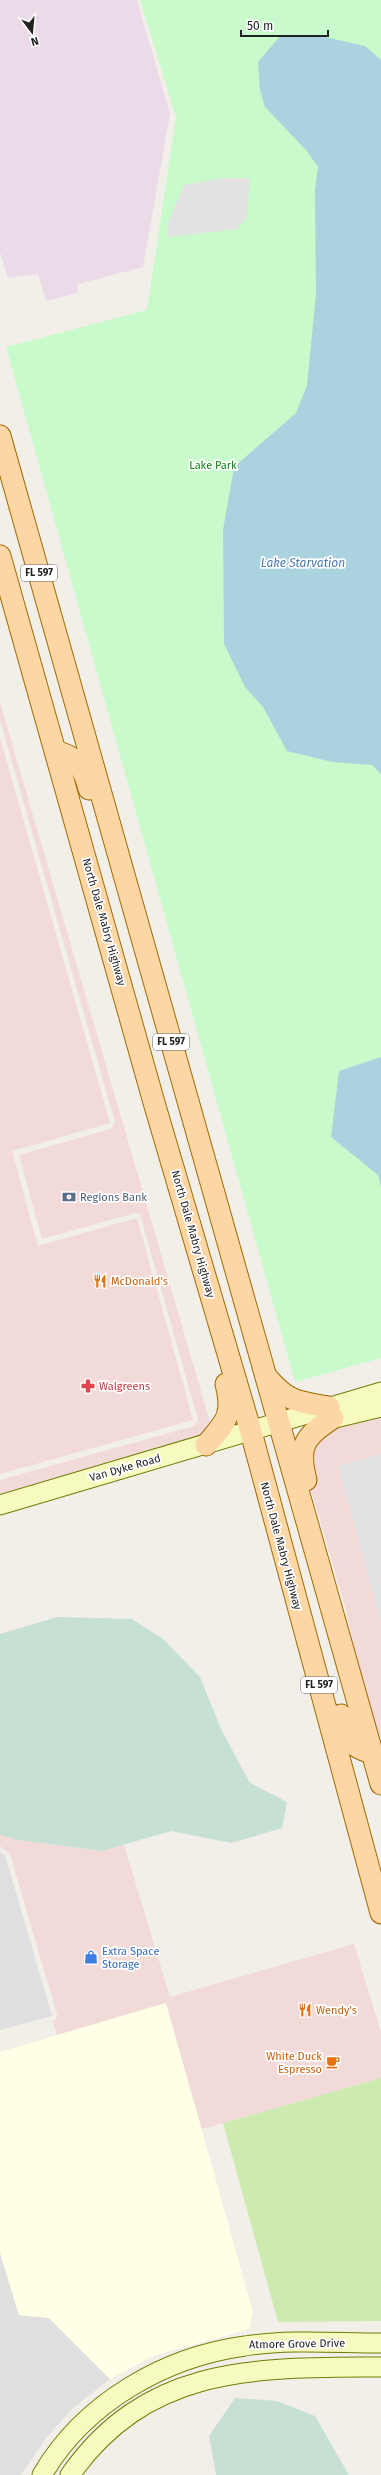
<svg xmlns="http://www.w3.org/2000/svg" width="381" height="2475" font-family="'Fira Sans',sans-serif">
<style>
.residential{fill:#e0dfdf}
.commercial{fill:#f2dad9}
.industrial{fill:#ebdbe8}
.education{fill:#ffffe5}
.grass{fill:#cdebb0}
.wetland{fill:#c6e0d4}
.park{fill:#c8facc}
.parking{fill:#e2e2e2}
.water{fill:#aad3df}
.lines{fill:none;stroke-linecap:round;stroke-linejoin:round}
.secondary-casing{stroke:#707d05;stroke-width:21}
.primary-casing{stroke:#a06b00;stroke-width:23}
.secondary{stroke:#f7fabf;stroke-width:19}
.primary{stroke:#fcd6a4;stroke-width:21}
.labels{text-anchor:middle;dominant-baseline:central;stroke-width:3.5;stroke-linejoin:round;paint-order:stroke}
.shield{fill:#fff;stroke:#646464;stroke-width:1}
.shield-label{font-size:10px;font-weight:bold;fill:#222}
.park-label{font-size:11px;fill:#0c8416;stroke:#fff}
.street-label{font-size:11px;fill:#222;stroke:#fff}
.service-label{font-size:11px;fill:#4e5e75;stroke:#fff;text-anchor:start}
.food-label{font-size:11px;fill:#c56008;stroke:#fff;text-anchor:start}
.health-label{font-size:11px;fill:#be3a42;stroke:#fff;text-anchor:start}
.shop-label{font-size:11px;fill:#366cbe;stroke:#fff;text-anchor:start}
.water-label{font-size:12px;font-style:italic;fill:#4a7aab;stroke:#fff}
</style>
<rect width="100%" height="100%" fill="#f2efe9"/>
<g class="residential">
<path d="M0,1852L5,1855L52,2016L0,2030Z"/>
<path d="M0,2254L19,2315L49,2318L110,2379L73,2408L46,2438L21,2475H0Z"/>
</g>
<g class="commercial">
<path d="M0,702L212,1429L203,1439L0,1498V1480L194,1426L198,1420L140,1214L135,1213L42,1239L19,1155L111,1129L115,1122L0,720Z"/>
<path d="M0,738L110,1123L12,1151L38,1246L137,1218L193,1420L0,1474Z"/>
<path d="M381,1417V1761H379L346,1610L307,1476L309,1451L328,1429Z"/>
<path d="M0,1835L18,1840L102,1851L124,1845L170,1997L354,1944L381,2032V2078L202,2129L165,2003L57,2035L53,2021L56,2019L57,2014L10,1854L0,1846Z"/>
</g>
<path class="industrial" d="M0,0H137L170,114L143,267L78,284V293L46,301L38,274L8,278L0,252Z"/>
<path class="education" d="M166,2003L253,2312L249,2329L153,2356L110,2379L49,2318L19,2315L0,2252V2052Z"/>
<path class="grass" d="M381,2078V2321L278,2322L223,2123Z"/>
<g class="wetland">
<path d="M57,1617L132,1619L163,1639L200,1677L222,1731L250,1783L287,1802L282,1828L231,1843L171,1831L102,1851L18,1840L0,1835V1634Z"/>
<path d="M235,2398L277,2401L315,2416L349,2475H216L209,2436Z"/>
</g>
<path class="park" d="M140,0H381V1358L295,1382L6,347L147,310L176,117Z"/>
<g class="parking">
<path d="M223,178H250L247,216L238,229L168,237V223L184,185Z"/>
<path d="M381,1454V1622L338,1466Z"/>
</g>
<g class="water">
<path d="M281,35L325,37L365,46L381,60V774L372,765L332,762L287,751L263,707L245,687L224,644L223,530L234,467L296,413L307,385L316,294L315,190L318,167L306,150L265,107L260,90L258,62Z"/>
<path d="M381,1057V1187L378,1175L331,1137L339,1071Z"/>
</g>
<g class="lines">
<g class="secondary-casing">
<g id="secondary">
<path d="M331,1419L381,1407"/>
<path d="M0,1505L381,1392"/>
<path d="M42,2475C84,2403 164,2357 245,2346C289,2339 336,2343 381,2343"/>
<path d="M70,2475C149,2363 258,2368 381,2367"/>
</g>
</g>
<g class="primary-casing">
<g id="primary">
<path d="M0,436L381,1784"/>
<path d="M0,556L155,1106L251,1432L381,1913"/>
<path d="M56,752C76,755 85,771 89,789"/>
<path d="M266,1376C287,1402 298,1402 329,1407"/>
<path d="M206,1445C226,1422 234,1415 226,1384"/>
<path d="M306,1480C297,1446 305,1436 333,1418"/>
<path d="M341,1715C348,1738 347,1746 372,1753"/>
</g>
</g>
<use href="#secondary" class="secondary"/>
<use href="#primary" class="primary"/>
</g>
<defs>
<g id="bank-bare" transform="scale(1.08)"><path d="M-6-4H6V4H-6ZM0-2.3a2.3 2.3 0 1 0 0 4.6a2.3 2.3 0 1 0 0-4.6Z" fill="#5c6f8a" stroke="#fff" stroke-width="2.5" paint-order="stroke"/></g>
<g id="restaurant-bare" transform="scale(1.08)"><path d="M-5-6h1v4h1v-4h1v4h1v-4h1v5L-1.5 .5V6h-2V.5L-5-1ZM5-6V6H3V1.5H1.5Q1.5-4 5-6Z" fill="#e8710a" stroke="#fff" stroke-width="2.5" paint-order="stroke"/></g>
<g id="pharmacy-bare" transform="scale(1.08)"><path d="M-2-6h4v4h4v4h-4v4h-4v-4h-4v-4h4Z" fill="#e0444e" stroke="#fff" stroke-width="2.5" paint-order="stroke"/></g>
<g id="shop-bare" transform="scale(1.08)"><path d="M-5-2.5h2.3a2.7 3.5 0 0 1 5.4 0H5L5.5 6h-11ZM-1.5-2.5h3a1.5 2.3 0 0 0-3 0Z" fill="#3f7fe0" stroke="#fff" stroke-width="2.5" paint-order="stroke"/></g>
<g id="cafe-bare" transform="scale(1.08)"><path d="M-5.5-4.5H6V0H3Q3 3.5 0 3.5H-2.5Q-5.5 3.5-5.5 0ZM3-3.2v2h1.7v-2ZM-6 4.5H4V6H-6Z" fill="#e8710a" stroke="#fff" stroke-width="2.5" paint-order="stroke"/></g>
</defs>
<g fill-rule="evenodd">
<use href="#bank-bare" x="69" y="1197"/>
<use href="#restaurant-bare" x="100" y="1281"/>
<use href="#pharmacy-bare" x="88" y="1386"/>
<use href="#shop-bare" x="91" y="1957"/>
<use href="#restaurant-bare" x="305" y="2010"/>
<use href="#cafe-bare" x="333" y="2062"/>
</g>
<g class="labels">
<g class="shield">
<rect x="21" y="565" width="36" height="16" rx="3"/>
<rect x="153" y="1034" width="36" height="16" rx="3"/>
<rect x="301" y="1677" width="36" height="16" rx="3"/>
</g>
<g class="shield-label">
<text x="39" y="573">FL 597</text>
<text x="171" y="1042">FL 597</text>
<text x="319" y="1685">FL 597</text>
</g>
<g class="park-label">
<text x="213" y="465">Lake Park</text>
</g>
<g class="street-label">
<text transform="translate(104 922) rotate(74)">North Dale Mabry Highway</text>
<text transform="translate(193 1234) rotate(74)">North Dale Mabry Highway</text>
<text transform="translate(125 1468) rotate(-16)">Van Dyke Road</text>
<text transform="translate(281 1546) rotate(75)">North Dale Mabry Highway</text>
<text transform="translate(297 2344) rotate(-1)">Atmore Grove Drive</text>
</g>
<g class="service-label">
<text x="80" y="1197">Regions Bank</text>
</g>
<g class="food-label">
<text x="111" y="1281">McDonald's</text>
<text x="316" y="2010">Wendy's</text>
<text x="322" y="2056" text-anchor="end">White Duck<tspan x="322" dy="13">Espresso</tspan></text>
</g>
<g class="health-label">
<text x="99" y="1386">Walgreens</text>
</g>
<g class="shop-label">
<text x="102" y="1951">Extra Space<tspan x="102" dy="13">Storage</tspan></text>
</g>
<g class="water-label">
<text x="303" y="563">Lake Starvation</text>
</g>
</g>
<g transform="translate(32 32) rotate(164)" stroke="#ffffff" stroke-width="3" paint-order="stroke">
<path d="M0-3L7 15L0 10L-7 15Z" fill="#222222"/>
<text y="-6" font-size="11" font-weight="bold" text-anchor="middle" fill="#222222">N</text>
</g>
<path d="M241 30v6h87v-6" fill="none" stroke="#222222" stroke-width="2"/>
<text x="247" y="30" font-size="12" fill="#222222" stroke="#ffffff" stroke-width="3" paint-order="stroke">50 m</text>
</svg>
